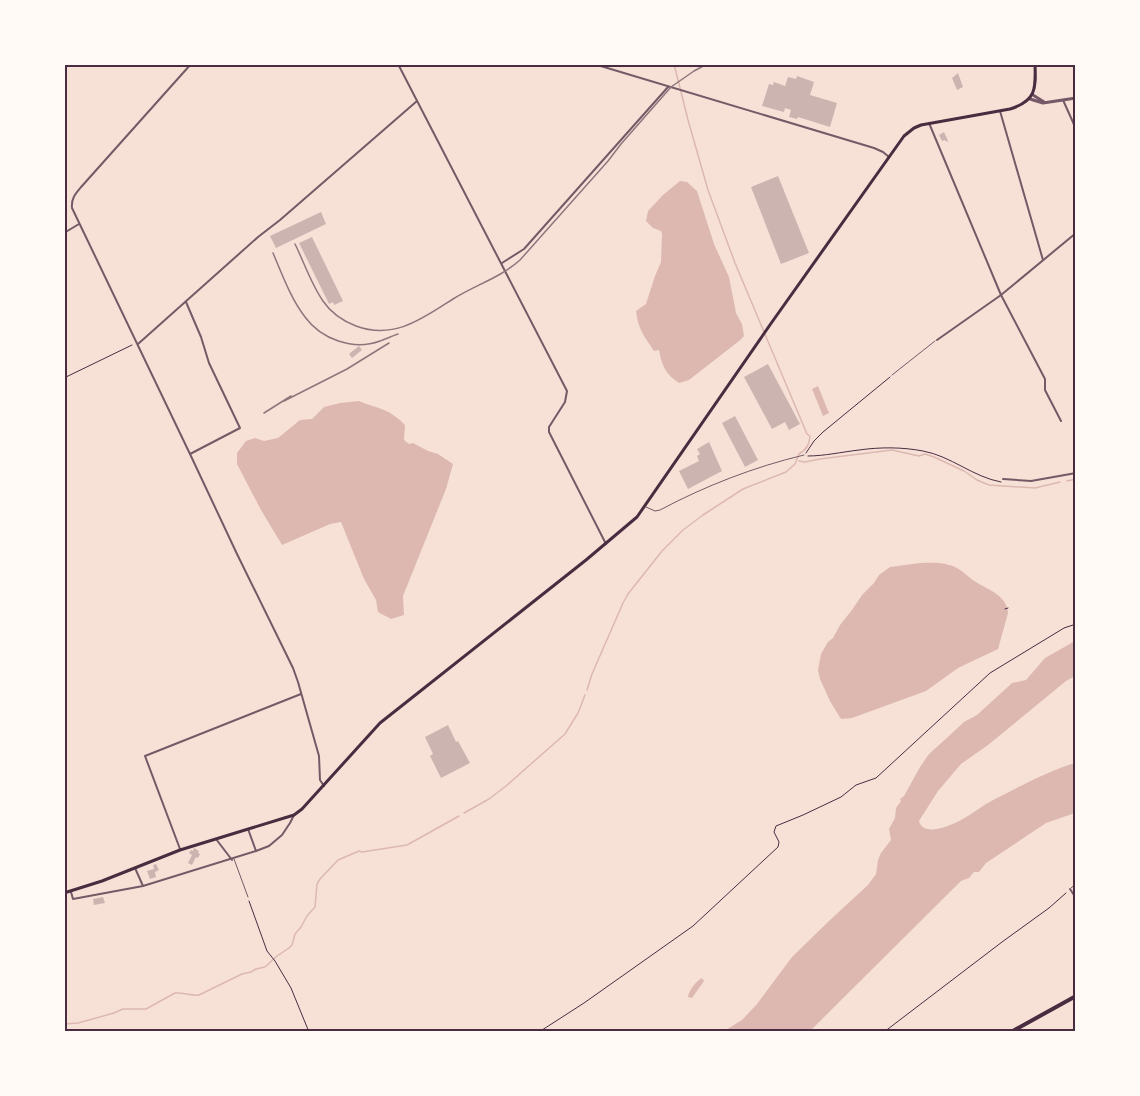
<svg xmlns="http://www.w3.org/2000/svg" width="1140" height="1096" font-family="'Noto Sans',sans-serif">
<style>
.water{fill:#dcb8b0}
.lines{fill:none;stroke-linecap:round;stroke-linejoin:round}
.stream{stroke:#dcb8b0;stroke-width:1.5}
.building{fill:#ccb4b1}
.path{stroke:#4a2c40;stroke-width:1}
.service{stroke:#755966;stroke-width:1}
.minor{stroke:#755966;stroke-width:2}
.tertiary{stroke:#755966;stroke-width:3}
.secondary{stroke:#4a2c40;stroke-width:3}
.primary{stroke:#4a2c40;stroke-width:4}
.rail{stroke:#8f747c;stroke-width:1.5}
.neatline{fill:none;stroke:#4a2c40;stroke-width:2}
</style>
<rect width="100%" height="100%" fill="#f7e1d7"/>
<g class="water">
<path d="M680,181L687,182L697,191L714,244L729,277L736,313L742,324L744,336L739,341L689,380L679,383C666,375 661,364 659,350L654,351C644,336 638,329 636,311L646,304L655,276L661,262L662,234L661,231L653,228L646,221L648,211L663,195Z"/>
<path d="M818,386L829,413L823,416L812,389Z"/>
<path d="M359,401C367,405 375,406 384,410C392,413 399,419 405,425L404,440L409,444L413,443L428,451L438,454L453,464L446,489L403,596L404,615L391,619L378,612L376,600L364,579L341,522L330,524L282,545L261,510L237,464V453L246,441L255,438L264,441L278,438L300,420L312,419L324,407L340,403Z"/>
<path d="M920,563C930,563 940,562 949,565C960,567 966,576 976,582C988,590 1007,595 1008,613L998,649L958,668L926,691L852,718L841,719L830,701L820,679L818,670L821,654L828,642L833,638L840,625L852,610L862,595L874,583L879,575L890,567Z"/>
<path d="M1075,641V676L1066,681L988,745L961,764L938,791L919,821C922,834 941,829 950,825C967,819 979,807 995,799C1021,786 1048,771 1075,763V813L1046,823L986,863L979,872H974L969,878L961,881L810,1031H724L742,1020L757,1004L792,957L830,920L868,885L876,874L878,860L881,853L891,840L889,829L895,818L896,808L901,801L900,799L904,796L920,767L929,754L950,735L964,722L977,715L1012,683L1026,680L1045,658Z"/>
<path d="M702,978L704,981L692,998L688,997C689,990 696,981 702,978Z"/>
</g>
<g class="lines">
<g class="stream">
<path d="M799,461L805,462L820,459L892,450L919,456L925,454L934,457L964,471L977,480L989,485L1035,488L1060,482"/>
<path d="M1067,481L1076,479"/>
<path d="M587,690L592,674L623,603L628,594L662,551L683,530L703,515L743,489L786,472L795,464L799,454C807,449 809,445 810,436L807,434L735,263L708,190L688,120L674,64"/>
<path d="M464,813L489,799L506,786L565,734L578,713L585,695"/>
<path d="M64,1024L78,1023L114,1013L123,1009H146L175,993C183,992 190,996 199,995L242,974L251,972L256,969L265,967L277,956L289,948L292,945L295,934L301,927L307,916L315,907L317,884L320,879L338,860L359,851L362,852L407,845L459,816"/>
</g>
</g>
<g class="building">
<path d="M958,73L963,87L957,90L952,78Z"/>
<path d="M797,76L814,82L810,95L837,103L830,127L798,117L797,119L789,117L791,110L785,108L784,112L762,106L769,84L773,85L774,82L785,86L788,77L796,79Z"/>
<path d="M944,132L948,141L947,142L945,140L942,141L939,135Z"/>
<path d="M778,176L809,253L781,264L751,187Z"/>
<path d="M321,212L326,224L276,248L270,236Z"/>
<path d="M312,237L343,301L334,305L333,302L329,304L299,243Z"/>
<path d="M359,346L362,350L352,358L349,354Z"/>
<path d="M768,364L800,424L789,430L785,422L772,429L744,377Z"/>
<path d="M735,416L758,460L745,467L722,423Z"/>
<path d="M709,442L722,471L688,489L679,471L699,461L697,456L700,454L697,449Z"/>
<path d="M448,725L456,742L458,741L470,763L441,778L430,756L433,754L425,737Z"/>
<path d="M194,848L199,851L198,853L200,854L198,858L196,857L192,865L188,863L192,855L189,853L191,850L193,851Z"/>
<path d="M156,864L159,870L155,872L156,877L150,879L147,871L154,869L153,865Z"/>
<path d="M103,897L105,903L94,905L93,899Z"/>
</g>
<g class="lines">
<g class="path">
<path d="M64,378L132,345"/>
<path d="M806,453L814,441L823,432L890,377"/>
<path d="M808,456C824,456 842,452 859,450C880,447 902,447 923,451C951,456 973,477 1001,482"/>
<path d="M1005,609L1008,608"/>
<path d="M249,901L267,951L275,961L291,988L309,1032"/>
<path d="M539,1032L584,1003L693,926L778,847L779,842L774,832L776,826L803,815L841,797L856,785L876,778L990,673L1064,628L1076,624"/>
<path d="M884,1032L1002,942L1049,908L1066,893"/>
</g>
<g class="service">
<path d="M892,375L935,341"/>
<path d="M646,507L655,511L660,510C705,486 754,467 804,455"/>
<path d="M234,859L248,897"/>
<path d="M1071,888L1076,884"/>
</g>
<g class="minor">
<path d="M191,64L82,186C76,193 71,198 72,208L190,454L237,554L293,668L298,682L319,756L320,780L324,786"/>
<path d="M398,64L567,391L565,402L549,427V432L606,544"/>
<path d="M594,64L874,148L883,152L889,157"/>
<path d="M1063,100L1076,129"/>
<path d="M1000,111L1043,260"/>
<path d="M929,123L1001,295L1045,379V390L1061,421"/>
<path d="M64,233L79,224"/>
<path d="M502,263L524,249L668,87"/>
<path d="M186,302L201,337L209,363L240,428L190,454"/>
<path d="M937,340L1001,295L1076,233"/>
<path d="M138,344L258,237L280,220L417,101"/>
<path d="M1003,479L1031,481L1076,473"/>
<path d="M248,829L256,851"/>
<path d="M216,839L232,860"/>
<path d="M180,849L145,756L301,694"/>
<path d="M135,868L143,886"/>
<path d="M1070,889L1076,898"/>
<path d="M71,892L73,899L143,886L256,851L269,846L282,835L290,823L294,815"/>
</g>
<g class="tertiary">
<path d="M1033,95L1044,102"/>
<path d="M1030,99L1043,103L1076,98"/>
</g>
<path class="secondary" d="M64,893L102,881L180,850L294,815L302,809L380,723L586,560L637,517L772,322L904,136L914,128L921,125L1010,109C1036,101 1036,89 1035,64"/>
<path class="primary" d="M1011,1032L1076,996"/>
<g class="rail">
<path d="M295,244C304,262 311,284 323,301C331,313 343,321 356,326C394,340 422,319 453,299C475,285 500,278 520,260L608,161L621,144L671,87L694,71L707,64"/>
<path d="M273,253C282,274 291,299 305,317C321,339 353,351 380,341C386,339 392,336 398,334"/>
<path d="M284,401L347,369L389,343"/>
<path d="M264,413L291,396"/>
</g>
</g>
<rect width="1140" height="1096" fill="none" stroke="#fffaf5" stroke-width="132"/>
<rect x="66" y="66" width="1008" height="964" class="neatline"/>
</svg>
